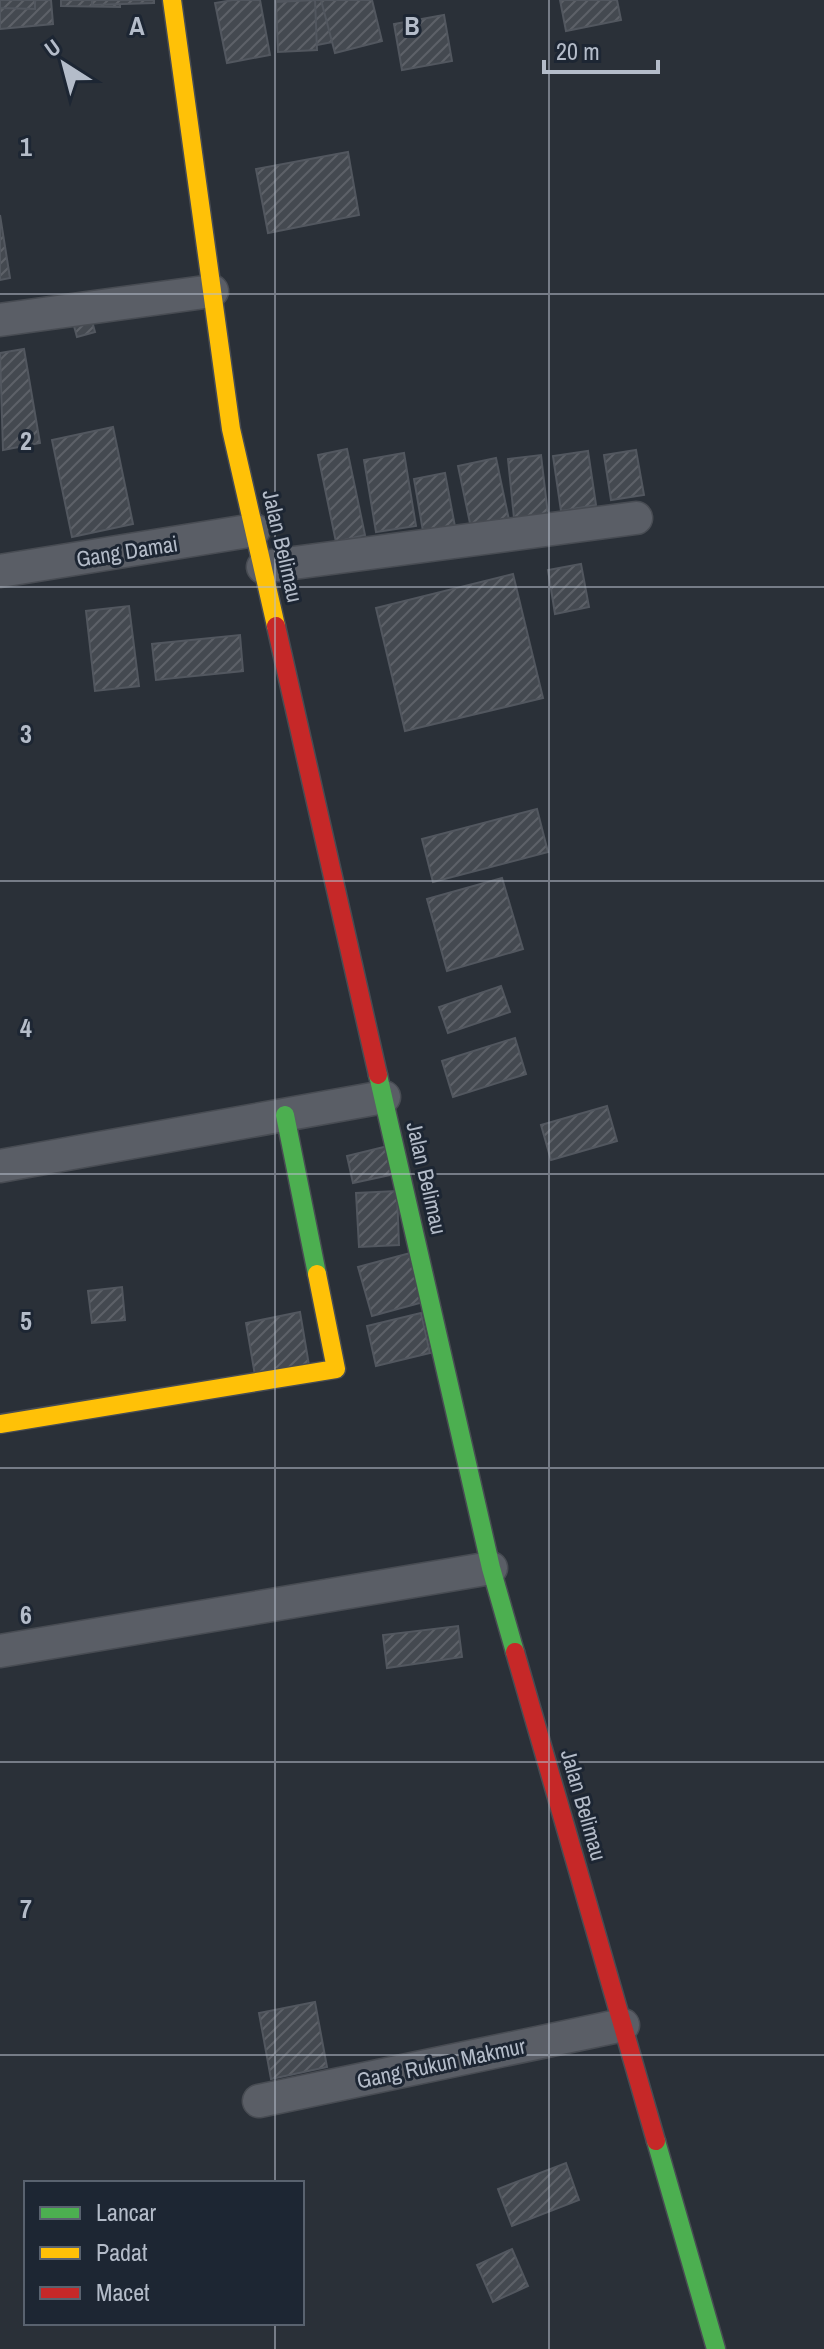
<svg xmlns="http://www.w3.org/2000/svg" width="824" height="2349" font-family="'Archivo Narrow',sans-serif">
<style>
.building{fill:url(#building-hatch);stroke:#52575f;stroke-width:2}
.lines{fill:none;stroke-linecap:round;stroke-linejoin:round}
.street-casing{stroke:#484c53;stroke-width:35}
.fast-casing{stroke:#484c53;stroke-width:21}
.slow-casing{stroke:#484c53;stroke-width:21}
.jam-casing{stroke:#484c53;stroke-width:21}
.street{stroke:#5a5e66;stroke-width:32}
.fast{stroke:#4caf50;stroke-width:18}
.slow{stroke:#ffc107;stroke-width:18}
.jam{stroke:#c62828;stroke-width:18}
.grid{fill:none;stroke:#b4bcc9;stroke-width:2;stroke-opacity:0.55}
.labels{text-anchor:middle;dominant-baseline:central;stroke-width:6;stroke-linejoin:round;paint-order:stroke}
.street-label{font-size:22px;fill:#b4bcc9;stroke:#1d2633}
.grid-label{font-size:26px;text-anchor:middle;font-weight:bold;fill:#b4bcc9;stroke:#1d2633;stroke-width:6;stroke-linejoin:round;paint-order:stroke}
</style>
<defs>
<pattern id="building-hatch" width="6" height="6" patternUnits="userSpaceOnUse" patternTransform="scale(2)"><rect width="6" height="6" fill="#444950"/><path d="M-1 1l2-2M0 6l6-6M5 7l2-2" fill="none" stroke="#5d6168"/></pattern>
</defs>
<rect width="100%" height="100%" fill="#2a3038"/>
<g class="building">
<path d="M0,0H51L53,24L0,29Z"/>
<path d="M0,0H35V9L0,8Z"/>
<path d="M61,0H120V7L61,6Z"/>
<path d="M92,0H154V3L92,5Z"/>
<path d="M233,0H260L270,55L227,63L215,3Z"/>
<path d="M276,0H331L338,41L286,51Z"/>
<path d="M315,0L317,50L278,52L276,2Z"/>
<path d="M321,0H372L382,41L335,53Z"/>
<path d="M560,0H617L621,20L566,31Z"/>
<path d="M444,15L452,61L402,70L394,24Z"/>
<path d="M348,152L359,215L268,233L256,169Z"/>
<path d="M0,215L10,278L0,280Z"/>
<path d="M89,310L95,332L77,337L71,315Z"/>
<path d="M24,349L40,443L3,450L0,353Z"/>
<path d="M113,427L133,524L72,537L52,440Z"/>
<path d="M347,449L365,535L336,542L318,455Z"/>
<path d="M636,450L644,495L611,500L604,455Z"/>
<path d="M588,451L596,505L561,511L553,456Z"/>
<path d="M404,453L416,526L376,532L364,460Z"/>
<path d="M541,455L548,515L514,518L508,459Z"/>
<path d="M496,458L509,520L471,528L458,466Z"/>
<path d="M445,473L456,532L424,537L414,479Z"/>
<path d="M581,564L589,607L555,614L548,570Z"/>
<path d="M513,574L543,698L405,731L376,608Z"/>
<path d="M129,606L139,686L95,691L86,611Z"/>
<path d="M240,635L243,671L156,680L152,644Z"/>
<path d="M537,809L548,852L433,882L422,839Z"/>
<path d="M502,878L523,949L447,971L427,899Z"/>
<path d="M501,986L510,1012L448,1033L439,1007Z"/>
<path d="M515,1038L526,1074L453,1097L442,1061Z"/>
<path d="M607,1106L617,1141L551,1160L541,1125Z"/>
<path d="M388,1146L395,1174L353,1183L347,1156Z"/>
<path d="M397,1191L399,1245L359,1247L356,1193Z"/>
<path d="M414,1252L427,1301L372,1316L358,1267Z"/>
<path d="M122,1287L125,1320L92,1323L88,1291Z"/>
<path d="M300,1312L311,1377L257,1387L246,1323Z"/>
<path d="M421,1313L430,1353L376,1366L367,1326Z"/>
<path d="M458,1626L462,1657L387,1668L383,1635Z"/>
<path d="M315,2002L327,2067L271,2079L259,2013Z"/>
<path d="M566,2163L579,2200L512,2226L498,2189Z"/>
<path d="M512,2249L528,2286L493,2302L477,2265Z"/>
</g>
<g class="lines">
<g class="street-casing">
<g id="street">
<path d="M0,320L212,291"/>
<path d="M263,567L636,518"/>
<path d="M0,571L254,530"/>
<path d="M0,1166L384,1097"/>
<path d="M0,1651L491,1568"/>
<path d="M259,2101L623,2025"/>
</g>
</g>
<g class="fast-casing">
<g id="fast">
<path d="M378,1075L491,1568L515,1652"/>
<path d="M285,1115L317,1274"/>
<path d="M656,2141L716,2349"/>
</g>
</g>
<g class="slow-casing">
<g id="slow">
<path d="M172,0L231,429L276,626"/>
<path d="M0,1424L336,1369L317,1274"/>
</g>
</g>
<g class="jam-casing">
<g id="jam">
<path d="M276,626L378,1075"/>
<path d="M515,1652L656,2141"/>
</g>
</g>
<use href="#street" class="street"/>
<use href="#fast" class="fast"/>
<use href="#slow" class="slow"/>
<use href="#jam" class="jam"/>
</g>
<path class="grid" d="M275,0V2183M549,0V2349M0,294H824M0,587H824M0,881H824M0,1174H824M0,1468H824M0,1762H824M0,2055H824M275,2323V2349"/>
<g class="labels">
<g class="street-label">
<text transform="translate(283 546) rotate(77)">Jalan Belimau</text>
<text transform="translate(127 551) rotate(-9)">Gang Damai</text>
<text transform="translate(427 1178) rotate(77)">Jalan Belimau</text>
<text transform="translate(584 1805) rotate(74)">Jalan Belimau</text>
<text transform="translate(441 2063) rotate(-12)">Gang Rukun Makmur</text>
</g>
</g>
<g class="grid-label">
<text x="137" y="35">A</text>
<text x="412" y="35">B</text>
<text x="26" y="156">1</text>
<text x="26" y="450">2</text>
<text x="26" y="743">3</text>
<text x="26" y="1037">4</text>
<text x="26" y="1330">5</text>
<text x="26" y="1624">6</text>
<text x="26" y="1918">7</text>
</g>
<rect x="24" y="2181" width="280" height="144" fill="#1d2633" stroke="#59626f" stroke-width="2"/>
<rect x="40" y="2207" width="40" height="12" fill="#4caf50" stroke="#59626f" stroke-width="2"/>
<text x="96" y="2221" font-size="24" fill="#b4bcc9">Lancar</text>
<rect x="40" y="2247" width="40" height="12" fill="#ffc107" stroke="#59626f" stroke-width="2"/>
<text x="96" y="2261" font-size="24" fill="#b4bcc9">Padat</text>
<rect x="40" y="2287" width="40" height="12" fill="#c62828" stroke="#59626f" stroke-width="2"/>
<text x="96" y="2301" font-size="24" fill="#b4bcc9">Macet</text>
<g transform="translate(64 64) rotate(324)" stroke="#1d2633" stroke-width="6" paint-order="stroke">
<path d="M0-6L14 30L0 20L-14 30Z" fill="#b4bcc9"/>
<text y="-12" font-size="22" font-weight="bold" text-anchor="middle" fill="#b4bcc9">U</text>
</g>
<path d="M544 60v12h114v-12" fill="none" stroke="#b4bcc9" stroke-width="4"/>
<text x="556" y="60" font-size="24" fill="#b4bcc9" stroke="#1d2633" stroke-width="6" paint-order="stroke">20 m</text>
</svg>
